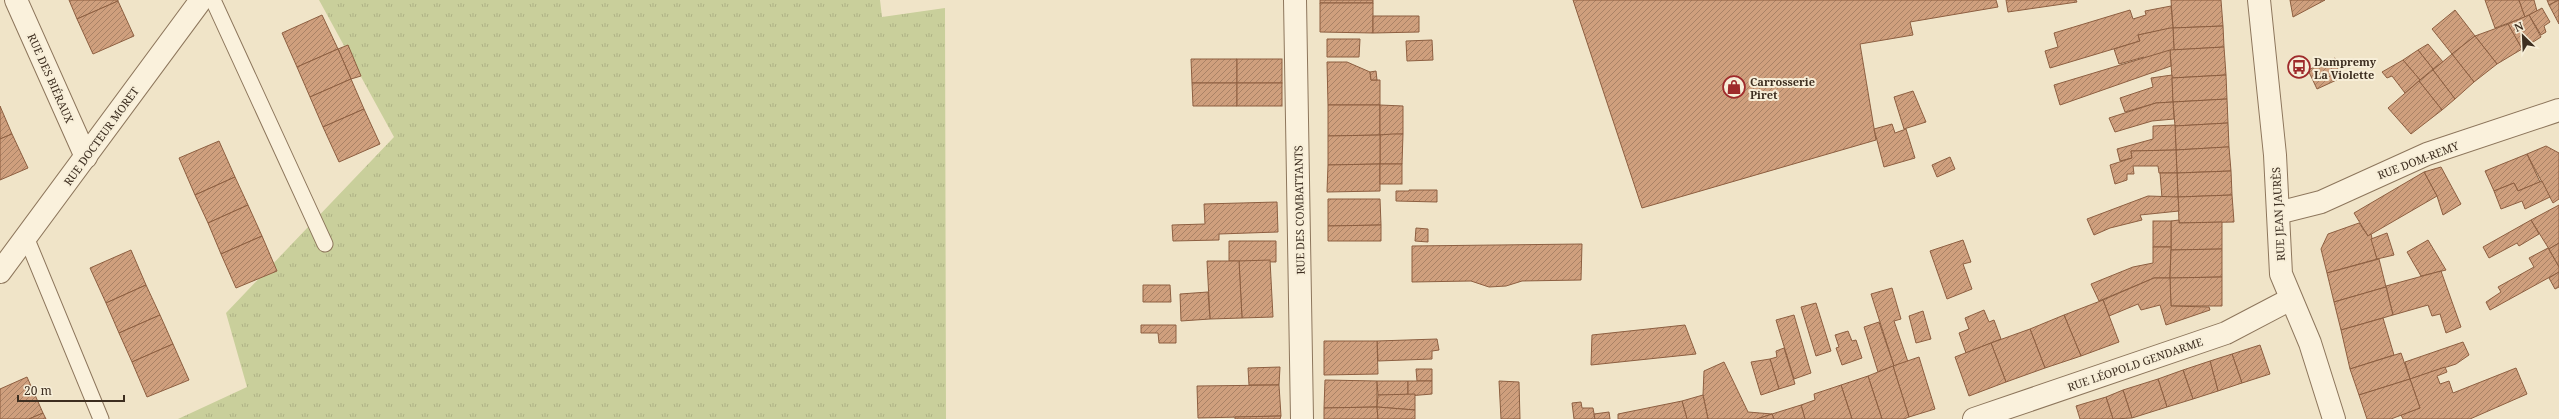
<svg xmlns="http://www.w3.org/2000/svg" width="2559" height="419" font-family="'Noto Serif',serif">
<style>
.grass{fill:url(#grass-tufts)}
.building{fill:url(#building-hatch);stroke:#8d5f41}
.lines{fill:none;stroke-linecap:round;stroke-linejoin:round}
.service-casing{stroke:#8d765c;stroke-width:17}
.minor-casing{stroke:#8d765c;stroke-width:24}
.service{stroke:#faf1dc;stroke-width:15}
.minor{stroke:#faf1dc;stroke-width:22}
.labels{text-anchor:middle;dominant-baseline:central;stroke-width:4;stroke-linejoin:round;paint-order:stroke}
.poi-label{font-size:11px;font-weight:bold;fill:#3d2e20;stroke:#f7eed8;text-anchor:start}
.street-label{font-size:11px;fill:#3d2e20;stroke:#f7eed8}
</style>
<defs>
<pattern id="grass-tufts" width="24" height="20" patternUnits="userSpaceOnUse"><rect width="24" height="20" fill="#c9cf9b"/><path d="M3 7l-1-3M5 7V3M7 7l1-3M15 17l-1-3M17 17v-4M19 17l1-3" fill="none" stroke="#aeb285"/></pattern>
<pattern id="building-hatch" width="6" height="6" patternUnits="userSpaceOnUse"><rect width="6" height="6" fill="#cf9f7d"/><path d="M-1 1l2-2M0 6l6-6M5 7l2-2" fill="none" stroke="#a98266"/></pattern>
</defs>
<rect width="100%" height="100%" fill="#f0e4c8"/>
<path class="grass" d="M319,0H880L882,17L945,8L946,419H178L247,387L226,313L394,137Z"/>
<g class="building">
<path d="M69,0H118V1L77,19Z"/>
<rect x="1320" y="0" width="53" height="3"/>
<path d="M1573,0H1996L1998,7L1910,22L1913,35L1860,44L1876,140L1642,208Z"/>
<path d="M2006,0H2076L2077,2L2008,12Z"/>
<path d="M2171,0H2221L2223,26L2173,28Z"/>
<path d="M2290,0H2325L2293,17Z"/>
<path d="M2485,0H2519L2525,17L2495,28Z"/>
<path d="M2519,0H2534L2537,11L2525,17Z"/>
<path d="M2547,0H2559L2549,5Z"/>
<path d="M2559,0V24L2549,5Z"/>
<path d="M118,1L134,36L93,54L77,19Z"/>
<path d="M1320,3H1373V33L1320,32Z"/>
<path d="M2171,6L2173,28L2138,35L2140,41L2050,68L2045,51L2058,47L2054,33L2130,10L2133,19L2146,15L2145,11Z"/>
<path d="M2542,8L2550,22L2544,26L2546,32L2541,35L2529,15Z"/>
<path d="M2455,10L2475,36L2452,54L2432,29Z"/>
<path d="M322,15L338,49L297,67L282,33Z"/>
<path d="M2529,15L2541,37L2522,49L2508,24Z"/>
<path d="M1373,16H1419V32L1373,33Z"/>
<path d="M2508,24L2522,49L2497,64L2475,36Z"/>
<path d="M2223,26L2224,47L2174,50L2173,28Z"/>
<path d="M2170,28H2173L2174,50L2145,59L2144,57L2119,64L2114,49L2140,41L2138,35Z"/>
<path d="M2475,36L2497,64L2474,82L2452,54Z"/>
<path d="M1327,39H1360L1359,57H1327Z"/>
<path d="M1432,40L1433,60L1407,61L1406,41Z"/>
<path d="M2428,44L2443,62L2433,69L2418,50Z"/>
<path d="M348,45L361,76L351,79L338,49Z"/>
<path d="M2224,47L2226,75L2172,78L2170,50Z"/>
<path d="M338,49L351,79L310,97L297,67Z"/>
<path d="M2170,50L2171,66L2060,105L2054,85Z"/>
<path d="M2418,50L2433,69L2420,80L2403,60Z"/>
<path d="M2452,54L2474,82L2455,99L2433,70Z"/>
<path d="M2335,58L2343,77L2317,89L2308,70Z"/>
<path d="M1191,59H1237V83H1192Z"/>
<rect x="1237" y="59" width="45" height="24"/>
<path d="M2403,60L2420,80L2405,93L2392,76L2387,78L2382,72Z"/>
<path d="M1327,62H1347L1370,72L1371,80H1380V105H1328Z"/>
<path d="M2433,70L2455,99L2442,110L2419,81Z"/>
<path d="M1376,71L1377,80H1371L1370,72Z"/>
<path d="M2172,75L2173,102L2156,103L2125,112L2120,98L2153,87L2151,78Z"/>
<path d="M2226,75L2227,99L2173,102L2172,78Z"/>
<path d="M351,79L364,109L323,127L310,97Z"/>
<path d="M2419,81L2442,110L2411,134L2388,108Z"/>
<path d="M1192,83H1237V106H1193Z"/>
<rect x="1237" y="83" width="45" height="23"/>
<path d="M1913,91L1926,122L1904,129L1894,97Z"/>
<path d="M2227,99L2228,123L2175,126L2173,102Z"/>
<path d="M2173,102L2174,119L2152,121L2115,132L2109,118L2156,103Z"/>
<path d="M1328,105H1380V135L1328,136Z"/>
<path d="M1380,105L1403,106V134L1380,135Z"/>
<path d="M0,106L12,134L0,139Z"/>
<path d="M364,109L380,144L339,162L323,127Z"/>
<path d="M2228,123L2229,147L2176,150L2175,126Z"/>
<path d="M1892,124L1895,133L1906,129L1915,158L1884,167L1874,129Z"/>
<path d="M2175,125L2176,150L2131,151L2132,158L2120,161L2117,149L2153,139V126Z"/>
<path d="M12,134L28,168L0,180V139Z"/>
<path d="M1392,134H1403L1402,164H1380V135Z"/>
<path d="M1380,135V164L1328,165V136Z"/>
<path d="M219,141L235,177L195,195L179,158Z"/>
<path d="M2546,146L2559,153V199L2553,203L2527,154Z"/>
<path d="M2226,147H2229L2231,171L2177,173L2176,150Z"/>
<path d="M2176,150L2177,173H2159L2158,166H2133L2134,174H2127V180L2115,184L2110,165L2132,158L2131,151Z"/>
<path d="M2527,154L2540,182L2518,191L2514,183L2494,191L2485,171Z"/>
<path d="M1950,157L1955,169L1937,177L1932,165Z"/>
<path d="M1380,164V191L1327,192L1328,165Z"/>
<rect x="1380" y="164" width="22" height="20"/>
<path d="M2441,167L2461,204L2443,215L2437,196L2424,172Z"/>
<path d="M2231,171L2232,195L2178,197L2177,173Z"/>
<path d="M2424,172L2437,196L2368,236L2354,213Z"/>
<path d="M2160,173H2177L2178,197L2162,198Z"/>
<path d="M235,177L248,205L208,223L195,195Z"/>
<path d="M2542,181L2550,197L2525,209L2522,201L2501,209L2494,191L2514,183L2518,191Z"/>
<path d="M1409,190H1437V202L1396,201V191H1409Z"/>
<path d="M2232,195L2234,222L2179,223L2178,197Z"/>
<path d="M2148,196L2178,197L2179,211L2140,215L2142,220L2110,228L2094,235L2087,219Z"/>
<path d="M1328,199H1380L1381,225L1328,226Z"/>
<path d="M1277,202L1278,232L1219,234V240L1173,241L1172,225L1205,224L1204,204Z"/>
<path d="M248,205L262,236L221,254L208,223Z"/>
<path d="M2559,205V243L2549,249L2531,220Z"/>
<path d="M2179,220V223L2222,222V249L2171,250V221Z"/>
<path d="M2531,220L2539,234L2519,246L2517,243L2489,258L2483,247Z"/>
<rect x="2153" y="221" width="18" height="26"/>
<path d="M2359,223L2368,236L2371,234L2377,259L2327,273L2321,249L2328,234Z"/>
<path d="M1381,225V241H1328V226Z"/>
<path d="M1416,228L1428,229V242L1415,241Z"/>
<path d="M2387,233L2394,255L2377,259L2371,239Z"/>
<path d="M262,236L277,271L236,288L221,254Z"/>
<path d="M1963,240L1971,262L1963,264L1972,289L1947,299L1930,251Z"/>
<path d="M2428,240L2446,270L2421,276L2407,252Z"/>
<path d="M1229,241H1276V262L1229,261Z"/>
<path d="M2559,243V267L2549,249Z"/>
<path d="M1582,244L1581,280L1522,281L1506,286L1489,287L1471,281L1412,282V246Z"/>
<path d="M2153,247H2171L2170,278H2154L2099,301L2091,284L2133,267L2153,263Z"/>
<path d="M2548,248L2559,267V272L2490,310L2486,302L2501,292L2498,287L2534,267L2529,258Z"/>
<path d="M131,250L146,285L106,303L90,268Z"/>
<path d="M2171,250L2222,249V277L2170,278Z"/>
<path d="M2379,259L2386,287L2334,302L2327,273Z"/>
<path d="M1270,260L1273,317L1242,318L1239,261Z"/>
<path d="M1207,261H1239L1242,318L1210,319Z"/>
<path d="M2441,271L2461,327L2446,333L2440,314L2432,316L2428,305L2393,315L2386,286Z"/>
<path d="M2559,272V287L2555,289L2549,278Z"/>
<path d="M2222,277V306H2171L2170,278Z"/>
<path d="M2154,278H2170L2171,306L2209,307L2210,310L2166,325L2160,305L2141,310L2138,304L2109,316L2103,300Z"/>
<path d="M146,285L160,315L119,333L106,303Z"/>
<path d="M1143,285H1170L1171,302H1143Z"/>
<path d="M2386,287L2393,315L2341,330L2334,302Z"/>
<path d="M1892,288L1901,319L1894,321L1908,362L1894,366L1871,294Z"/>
<path d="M1208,292L1210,319L1181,321L1180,294Z"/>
<path d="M2103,300L2119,342L2081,356L2064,315Z"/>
<path d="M1816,303L1831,351L1816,356L1801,307Z"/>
<path d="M1984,310L1989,322L1994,320L2001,339L1966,353L1959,333L1969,329L1965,318Z"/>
<path d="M1923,311L1931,339L1916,343L1909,316Z"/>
<path d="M160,315L173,344L132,362L119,333Z"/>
<path d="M1794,315L1811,373L1794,379L1776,320Z"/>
<path d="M2064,315L2081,356L2045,368L2030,329Z"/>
<path d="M2383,318L2394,355L2350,369L2341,330Z"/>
<path d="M1879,322L1894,366L1878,372L1864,327Z"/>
<path d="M1141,325H1176V343H1159L1158,333H1141Z"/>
<path d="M1685,325L1696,354L1591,365L1592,335Z"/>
<path d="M2030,329L2045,368L2006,382L1991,343Z"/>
<path d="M1848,331L1852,341L1856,340L1862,358L1842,365L1836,348L1839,347L1835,335Z"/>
<path d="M1437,339L1439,350L1432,351V359L1378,361L1377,341Z"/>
<path d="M1324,341H1377L1378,374L1324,375Z"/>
<path d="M2463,342L2469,355L2456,364L2410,379L2405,362Z"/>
<path d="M1991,343L2006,382L1969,396L1955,357Z"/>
<path d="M173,344L189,380L147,397L132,362Z"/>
<path d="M2260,345L2270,374L2242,383L2232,354Z"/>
<path d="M1784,348L1795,384L1779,389L1770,359L1777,357L1776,351Z"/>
<path d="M2401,353L2410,379L2359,395L2350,369Z"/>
<path d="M2232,354L2242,383L2218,391L2210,361Z"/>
<path d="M1919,357L1935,409L1909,417L1893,366Z"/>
<path d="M1770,359L1779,389L1761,395L1751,362Z"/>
<path d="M2210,361L2218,391L2193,399L2183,370Z"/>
<path d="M1724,362L1748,412L1772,414L1757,419H1708L1703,395L1704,371Z"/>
<path d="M1893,366L1909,417L1904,419H1882L1868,376Z"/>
<path d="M1280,367L1279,385H1249L1248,368Z"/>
<path d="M2445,367L2447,372L2437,376L2440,384L2449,381L2453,393L2516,368L2527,394L2470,419H2403L2401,415L2420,408L2410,379Z"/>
<path d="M1416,369H1432V381H1417Z"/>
<path d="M2183,370L2193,399L2167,407L2158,379Z"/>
<path d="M1868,376L1882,419H1852L1841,385Z"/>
<path d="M27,377L43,413L29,419H0V389Z"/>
<path d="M2158,379L2167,407L2132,418L2123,390Z"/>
<path d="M2410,379L2420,408L2391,419H2367L2359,395Z"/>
<path d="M1325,380L1377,381V407L1324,408Z"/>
<path d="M1377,381H1408V396L1378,395Z"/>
<path d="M1408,381H1432V394L1408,396Z"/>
<path d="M1499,381L1519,382L1520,419H1501Z"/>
<path d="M1279,385L1281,416L1198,418L1197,386Z"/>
<path d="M1841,385L1852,419H1805L1801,405L1815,400L1814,394Z"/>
<path d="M2123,390L2132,418L2113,419L2106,397Z"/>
<path d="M1415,394V410L1377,407L1378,395Z"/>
<path d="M1703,395L1708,419H1687L1682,401Z"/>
<path d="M2106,397L2113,419H2080L2076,406Z"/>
<path d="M1682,401L1687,419H1618V414Z"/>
<path d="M1581,402L1582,408H1593L1595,419H1574L1572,403Z"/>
<path d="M1801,405L1805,419H1774L1772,414Z"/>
<path d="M1377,407L1378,419H1324V408Z"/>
<path d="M1377,407L1415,410V419H1378Z"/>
<path d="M1609,412L1610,419H1595L1594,414Z"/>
<path d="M43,413L46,419H29Z"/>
<path d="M1772,414L1774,419H1757Z"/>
<path d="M1281,416L1280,419H1235V417Z"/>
</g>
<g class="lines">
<g class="service-casing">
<g id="service">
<path d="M213,0L325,244"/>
<path d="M26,237L101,419"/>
</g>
</g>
<g class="minor-casing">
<g id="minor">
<path d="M16,0L86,157"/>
<path d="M1295,0L1302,419"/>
<path d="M2259,0L2275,155L2281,274L2310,343L2334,419"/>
<path d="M2278,213L2321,202L2427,154L2559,110"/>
<path d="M0,272L201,0"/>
<path d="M1974,419L2226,333L2291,299"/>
</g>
</g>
<use href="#service" class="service"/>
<use href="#minor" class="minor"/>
</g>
<defs>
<g id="bus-ring" transform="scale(1.15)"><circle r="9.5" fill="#f7eed8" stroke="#9e2a2b" stroke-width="1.5"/><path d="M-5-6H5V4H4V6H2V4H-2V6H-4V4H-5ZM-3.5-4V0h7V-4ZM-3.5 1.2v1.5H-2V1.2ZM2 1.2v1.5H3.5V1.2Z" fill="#9e2a2b"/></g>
<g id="shop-ring" transform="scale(1.15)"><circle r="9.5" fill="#f7eed8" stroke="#9e2a2b" stroke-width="1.5"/><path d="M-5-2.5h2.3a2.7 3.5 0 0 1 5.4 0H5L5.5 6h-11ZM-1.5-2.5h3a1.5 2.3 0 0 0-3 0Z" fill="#9e2a2b"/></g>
</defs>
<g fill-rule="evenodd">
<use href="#bus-ring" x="2299" y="67"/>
<use href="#shop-ring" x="1734" y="87"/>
</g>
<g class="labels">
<g class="poi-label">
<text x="2314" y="61">Dampremy<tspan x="2314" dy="13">La Violette</tspan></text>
<text x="1750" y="81">Carrosserie<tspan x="1750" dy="13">Piret</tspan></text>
</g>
<g class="street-label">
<text transform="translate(51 78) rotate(66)">RUE DES BIÉRAUX</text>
<text transform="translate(101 136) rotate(-54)">RUE DOCTEUR MORET</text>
<text transform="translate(2418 160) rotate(-21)">RUE DOM-REMY</text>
<text transform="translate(1299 210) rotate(-91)">RUE DES COMBATTANTS</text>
<text transform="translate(2278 214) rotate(-93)">RUE JEAN JAURÈS</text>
<text transform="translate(2135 364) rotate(-19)">RUE LÉOPOLD GENDARME</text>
</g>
</g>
<g transform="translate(2523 36) rotate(336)" stroke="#f7eed8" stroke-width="3" paint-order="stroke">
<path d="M0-3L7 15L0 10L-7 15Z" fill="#3d2e20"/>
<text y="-6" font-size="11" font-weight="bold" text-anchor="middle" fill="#3d2e20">N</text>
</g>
<path d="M18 395v6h106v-6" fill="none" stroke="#3d2e20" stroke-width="2"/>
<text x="24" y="395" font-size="12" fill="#3d2e20" stroke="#f7eed8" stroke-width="3" paint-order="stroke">20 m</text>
</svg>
